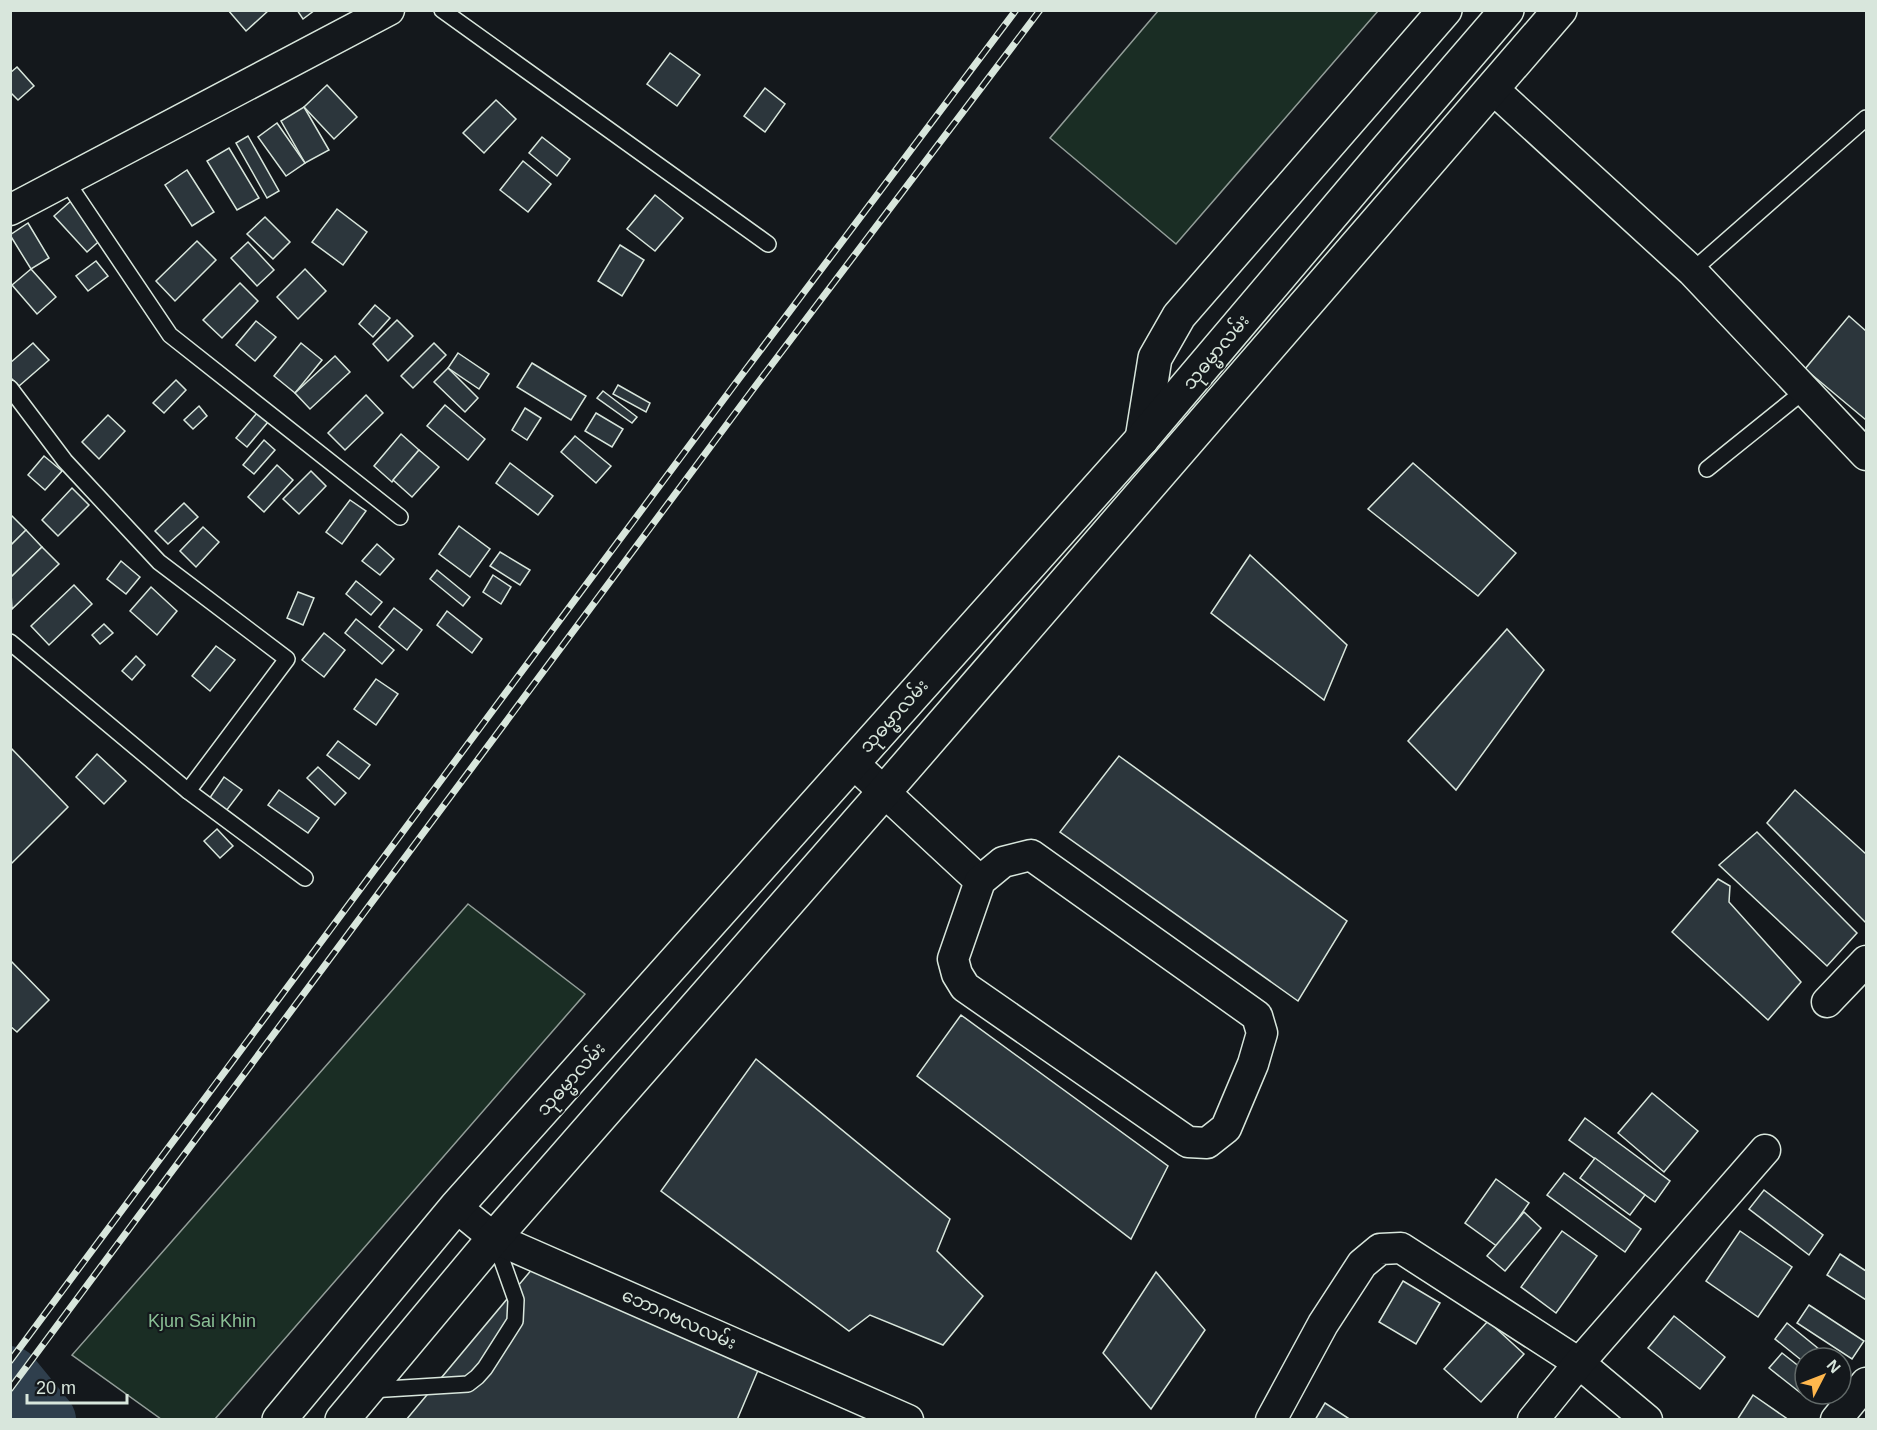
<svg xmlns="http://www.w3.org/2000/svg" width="1877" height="1430" font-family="Arial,'Noto Sans Myanmar',sans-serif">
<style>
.green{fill:#1a2d24;stroke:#939e99;stroke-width:1.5}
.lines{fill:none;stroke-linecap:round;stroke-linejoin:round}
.river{stroke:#2f3f4d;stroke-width:60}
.building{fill:#2c363c;stroke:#d8e6dc;stroke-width:1.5}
.service-casing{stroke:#d8e6dc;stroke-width:18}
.minor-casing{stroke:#d8e6dc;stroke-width:33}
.primary-casing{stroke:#d8e6dc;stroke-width:36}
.service{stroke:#14181c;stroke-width:15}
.minor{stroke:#14181c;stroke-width:30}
.primary{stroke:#14181c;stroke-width:33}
.rail-casing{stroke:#d8e6dc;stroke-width:7}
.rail{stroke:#14181c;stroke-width:4.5;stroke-dasharray:14;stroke-linecap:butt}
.labels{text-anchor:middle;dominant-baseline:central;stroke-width:4.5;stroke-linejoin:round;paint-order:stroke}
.street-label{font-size:18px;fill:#d8e6dc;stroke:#14181c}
.park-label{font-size:18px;fill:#8ac095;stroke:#14181c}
</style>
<rect width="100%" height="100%" fill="#14181c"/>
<g class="green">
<path d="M1158,11H1378L1176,244L1050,138Z"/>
<path d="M468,904L585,994L215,1419H161L72,1355Z"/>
</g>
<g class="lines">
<path class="river" d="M10,1376L46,1420"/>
</g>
<g class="building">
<path d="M228,10H269L246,31Z"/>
<path d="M297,10H315L303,19Z"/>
<path d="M670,53L700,75L677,106L647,84Z"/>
<path d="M17,67L34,86L18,100L10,92V73Z"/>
<path d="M327,85L357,117L334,139L304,107Z"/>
<path d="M765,88L785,104L765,132L744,116Z"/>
<path d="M496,100L516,119L484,153L463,133Z"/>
<path d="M304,107L329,150L305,163L281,121Z"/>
<path d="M277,123L305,163L286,176L258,137Z"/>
<path d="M248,136L279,191L267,198L236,143Z"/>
<path d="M542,137L570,159L557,176L529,153Z"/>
<path d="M229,148L259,198L237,210L207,161Z"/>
<path d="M523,161L551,184L528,212L500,190Z"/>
<path d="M187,170L214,212L192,226L165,185Z"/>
<path d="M655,195L683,218L655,251L627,229Z"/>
<path d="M72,200L105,236L87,252L54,216Z"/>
<path d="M337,209L367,232L343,265L312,242Z"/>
<path d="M265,217L290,242L273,259L247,234Z"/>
<path d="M28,223L49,258L31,269L10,235Z"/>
<path d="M197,241L216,260L175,301L156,281Z"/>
<path d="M248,242L274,270L257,286L231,258Z"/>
<path d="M620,245L644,260L622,296L598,281Z"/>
<path d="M96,261L108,276L88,291L76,276Z"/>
<path d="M31,269L56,297L37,314L12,285Z"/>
<path d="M305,269L326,291L298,319L277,297Z"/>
<path d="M240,283L258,301L222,338L203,320Z"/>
<path d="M375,305L390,318L373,337L359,324Z"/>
<path d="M1849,316L1866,331V420L1805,369Z"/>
<path d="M397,320L413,336L388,361L373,344Z"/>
<path d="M256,321L276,337L255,361L236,345Z"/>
<path d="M33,343L49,360L19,386L10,377V363Z"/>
<path d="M301,343L322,360L295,393L274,376Z"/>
<path d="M434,343L446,355L413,388L401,376Z"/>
<path d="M458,353L489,374L479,389L448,368Z"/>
<path d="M335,356L350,372L310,409L295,393Z"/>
<path d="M532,363L586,396L571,420L517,387Z"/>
<path d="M448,368L478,398L465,412L434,382Z"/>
<path d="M176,380L186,390L164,413L153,403Z"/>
<path d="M618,385L650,403L646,412L613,394Z"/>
<path d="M603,391L637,417L632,423L597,398Z"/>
<path d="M366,395L383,413L345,450L328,433Z"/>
<path d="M445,405L485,439L468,460L427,426Z"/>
<path d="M199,406L207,416L193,429L184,420Z"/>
<path d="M525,408L541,418L527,440L512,430Z"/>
<path d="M257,413L268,422L247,447L236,438Z"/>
<path d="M596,413L623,429L612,447L585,431Z"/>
<path d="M108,415L125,431L99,459L82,442Z"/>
<path d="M401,434L419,450L392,482L374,466Z"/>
<path d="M575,436L611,466L596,483L561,452Z"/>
<path d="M264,440L275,450L254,474L243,465Z"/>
<path d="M419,450L439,467L412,497L393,480Z"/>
<path d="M44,456L62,471L45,490L28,475Z"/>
<path d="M510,463L553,496L538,515L496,483Z"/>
<path d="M1413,463L1516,553L1478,596L1368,509Z"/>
<path d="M277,465L293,480L264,512L248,497Z"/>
<path d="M311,471L326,486L299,514L283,499Z"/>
<path d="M72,488L89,505L58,536L42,520Z"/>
<path d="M350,500L366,511L342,544L326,532Z"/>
<path d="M184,503L198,517L168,544L155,531Z"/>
<path d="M10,514L26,530L10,546Z"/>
<path d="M459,526L490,549L470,577L439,554Z"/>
<path d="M203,527L219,542L196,567L180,551Z"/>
<path d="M26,530L42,547L10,578V546Z"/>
<path d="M377,544L394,559L380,575L362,561Z"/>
<path d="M42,547L59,564L12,609L10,578Z"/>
<path d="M500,552L530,570L520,585L490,566Z"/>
<path d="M1250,555L1347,645L1324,700L1211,613Z"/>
<path d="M121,561L140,577L126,594L107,579Z"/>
<path d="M437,570L470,597L463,606L430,579Z"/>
<path d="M493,575L511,587L501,604L483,592Z"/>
<path d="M356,581L382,602L371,615L346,594Z"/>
<path d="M74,585L92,604L49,645L31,626Z"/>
<path d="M151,587L177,611L157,635L130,611Z"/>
<path d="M298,592L314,598L303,625L287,618Z"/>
<path d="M394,608L422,630L407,650L379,627Z"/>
<path d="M447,611L482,639L472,653L437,625Z"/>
<path d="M356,619L394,650L382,664L345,633Z"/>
<path d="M104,624L113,633L100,644L92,635Z"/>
<path d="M1507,629L1544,670L1456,790L1408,741Z"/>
<path d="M324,633L345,650L324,677L302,660Z"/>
<path d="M216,646L235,660L210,691L192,676Z"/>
<path d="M136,656L145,665L132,680L122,671Z"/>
<path d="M376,679L398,694L376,725L354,709Z"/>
<path d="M338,741L370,765L359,779L327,755Z"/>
<path d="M10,747L68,807L10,865Z"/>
<path d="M97,754L126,781L104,804L76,777Z"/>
<path d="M1119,756L1347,921L1298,1001L1060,832Z"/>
<path d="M318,767L346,793L335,805L307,778Z"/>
<path d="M224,777L242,790L226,811L209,799Z"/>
<path d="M279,790L319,818L308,833L268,805Z"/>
<path d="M1795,790L1866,854V923L1767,823Z"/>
<path d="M217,829L233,846L220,858L204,841Z"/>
<path d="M1757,832L1857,933L1827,966L1719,865Z"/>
<path d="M1718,879L1730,886L1729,902L1801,982L1768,1020L1672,932Z"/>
<path d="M10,960L49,1000L17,1032L10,1026Z"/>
<path d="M961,1015L1168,1166L1131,1239L917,1076Z"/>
<path d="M756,1059L950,1219L937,1251L983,1296L943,1345L870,1315L849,1331L661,1191Z"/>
<path d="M1652,1093L1698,1131L1664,1172L1618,1133Z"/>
<path d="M1585,1118L1670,1181L1655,1202L1569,1140Z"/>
<path d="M1595,1158L1645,1195L1630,1215L1580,1178Z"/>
<path d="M1564,1173L1641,1229L1625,1252L1547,1195Z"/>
<path d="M1496,1179L1529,1203L1498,1247L1465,1223Z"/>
<path d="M1764,1190L1823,1235L1809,1255L1749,1209Z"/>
<path d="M1524,1212L1541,1228L1505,1271L1487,1256Z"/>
<path d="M1562,1231L1597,1256L1556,1313L1521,1287Z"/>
<path d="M1740,1231L1792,1267L1758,1317L1706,1281Z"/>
<path d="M1840,1254L1866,1271V1300L1827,1275Z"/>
<path d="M533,1268L759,1368L737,1420H406Z"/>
<path d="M1156,1272L1205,1330L1151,1409L1103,1353Z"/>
<path d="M1403,1281L1440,1303L1416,1344L1379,1322Z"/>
<path d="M1809,1305L1864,1341L1852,1359L1797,1323Z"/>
<path d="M1674,1316L1725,1357L1700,1389L1648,1348Z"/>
<path d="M1488,1321L1524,1354L1481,1402L1444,1369Z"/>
<path d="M1787,1323L1830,1358H1805V1363L1775,1339Z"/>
<path d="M1782,1353L1805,1371V1394H1810L1807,1398L1769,1368Z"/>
<path d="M1753,1395L1789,1420H1737Z"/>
<path d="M1325,1403L1351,1420H1315Z"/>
</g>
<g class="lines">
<g class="service-casing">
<g id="service">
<path d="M442,10L768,244"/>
<path d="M67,182L170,335L400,517"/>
<path d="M1692,271L1866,118"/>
<path d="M10,388L65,461L159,562L287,659L188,791"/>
<path d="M1707,469L1804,391"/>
<path d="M10,642L188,791L305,878"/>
<path d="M370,1390L468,1384L477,1377L485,1368L515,1321L516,1300L494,1238"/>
</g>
</g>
<g class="minor-casing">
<g id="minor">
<path d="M1492,88L1692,271L1866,455"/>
<path d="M10,210L389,10"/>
<path d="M853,763L980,881"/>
<path d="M1031,855L1257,1016L1262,1033L1253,1064L1226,1128L1207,1143L1188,1142L965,987L957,974L953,959L980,881L1003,862Z"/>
<path d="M1827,1002L1866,961"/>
<path d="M456,1207L494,1238L908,1420"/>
<path d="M1271,1420L1323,1324L1362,1264L1380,1249L1401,1248L1579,1363L1647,1420"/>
<path d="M1533,1420L1579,1363L1765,1150"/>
<path d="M1836,1420L1866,1383"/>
</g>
</g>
<g class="primary-casing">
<g id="primary">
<path d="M1142,439L1155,358L1179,316L1445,10"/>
<path d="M279,1420L456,1207L1141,440L1384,153L1507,10"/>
<path d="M342,1420L494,1238L885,791L1560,10"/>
</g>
</g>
<use href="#service" class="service"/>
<use href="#minor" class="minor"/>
<use href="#primary" class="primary"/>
<g class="rail-casing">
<g id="rail">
<path d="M10,1361L738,380L1016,10"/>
<path d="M10,1389L751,392L1040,10"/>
</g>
</g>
<use href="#rail" class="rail"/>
</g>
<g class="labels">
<g class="street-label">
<text transform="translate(1216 352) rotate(-50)">သုဓမ္မာလမ်း</text>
<text transform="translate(894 716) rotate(-48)">သုဓမ္မာလမ်း</text>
<text transform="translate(571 1079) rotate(-48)">သုဓမ္မာလမ်း</text>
<text transform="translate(679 1319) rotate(24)">ဘောဂဗလလမ်း</text>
</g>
<g class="park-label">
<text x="202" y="1321">Kjun Sai Khin</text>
</g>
</g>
<rect width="1877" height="1430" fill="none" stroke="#d8e6dc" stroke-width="24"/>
<g transform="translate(1823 1376) rotate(48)"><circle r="28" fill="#14181c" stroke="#626a69" stroke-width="1.5"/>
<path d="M0-4.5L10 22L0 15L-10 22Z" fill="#ffb74d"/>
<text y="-9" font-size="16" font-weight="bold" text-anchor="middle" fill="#d8e6dc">N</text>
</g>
<path d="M27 1394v9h100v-9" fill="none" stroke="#d8e6dc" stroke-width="3"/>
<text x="36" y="1394" font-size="18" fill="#d8e6dc" stroke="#14181c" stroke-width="4.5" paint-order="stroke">20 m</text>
</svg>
